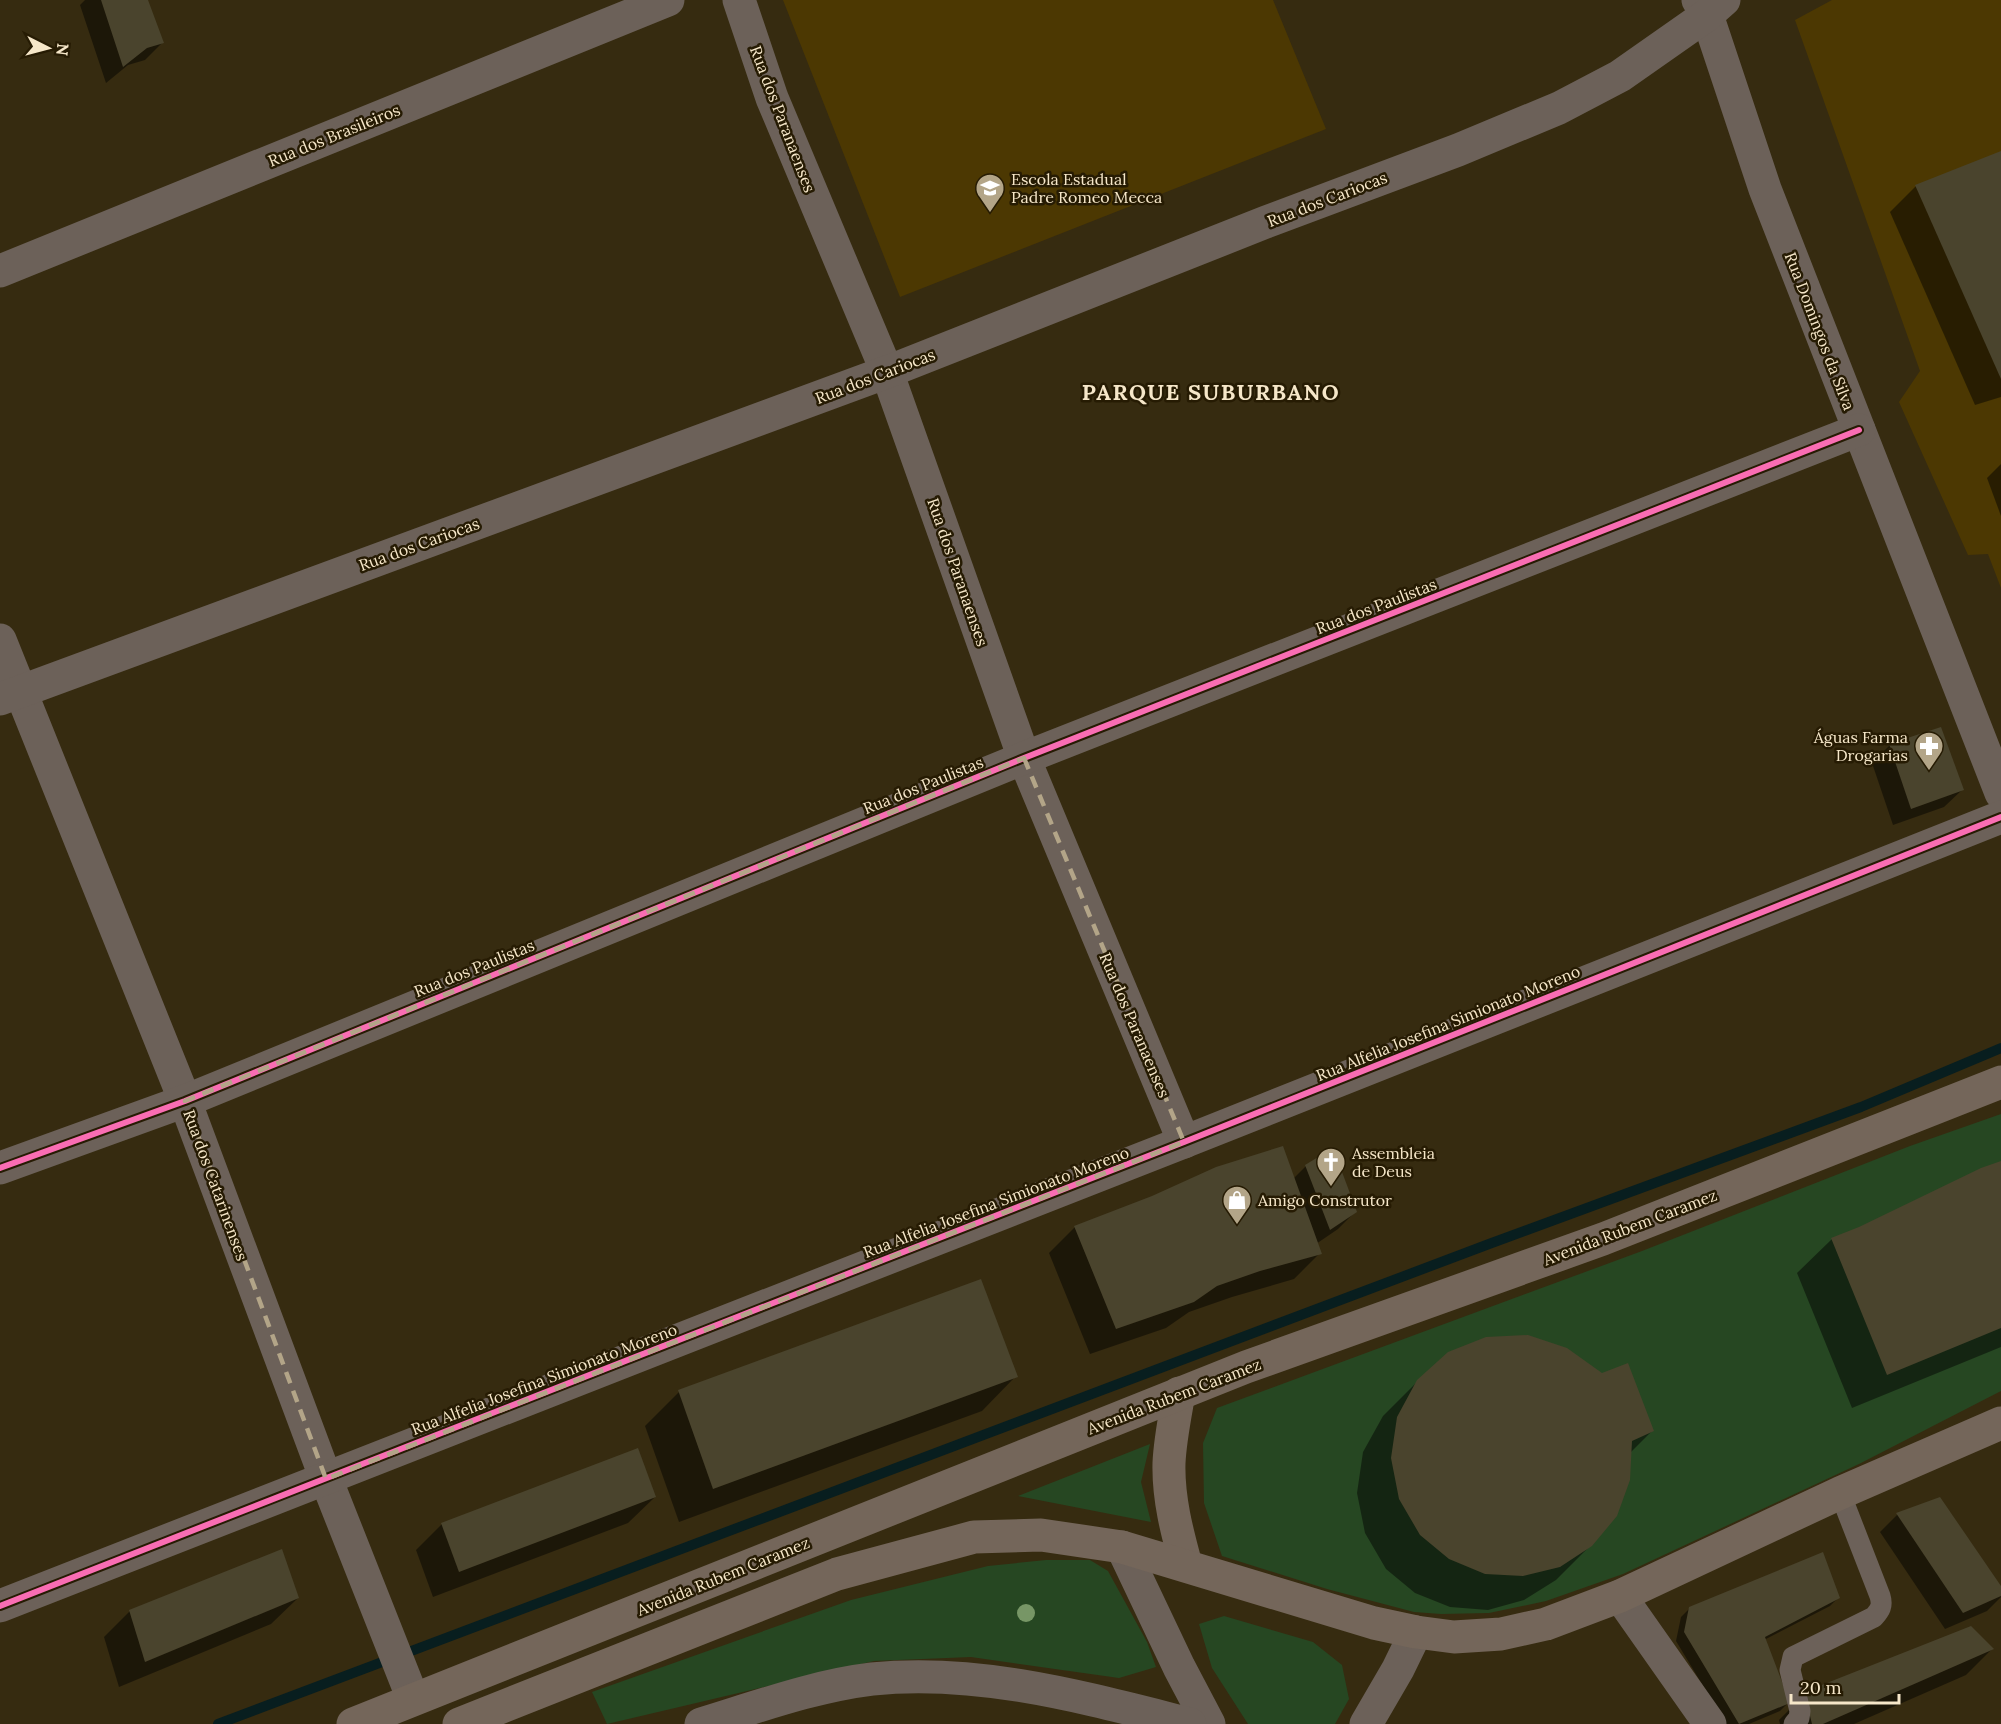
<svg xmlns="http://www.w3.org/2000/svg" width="2001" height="1724" font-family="Lora,serif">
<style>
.built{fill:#4c3802}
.green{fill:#264722}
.shadow{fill:#0007}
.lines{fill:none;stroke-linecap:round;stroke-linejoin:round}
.stream{stroke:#081e1f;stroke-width:10}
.building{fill:#4a442d}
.service{stroke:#6c6159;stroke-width:21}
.minor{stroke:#6c6159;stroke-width:33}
.trunk{stroke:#74665a;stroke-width:33}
.cycleway-casing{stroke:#261b03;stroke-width:10}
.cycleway{stroke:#f96db3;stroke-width:6}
.tree{fill:#779666}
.marked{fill:none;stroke:#b3a588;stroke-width:4.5;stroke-dasharray:12 8;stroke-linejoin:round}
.labels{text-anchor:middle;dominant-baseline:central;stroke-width:5;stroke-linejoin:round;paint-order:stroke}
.street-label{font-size:16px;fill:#f6e7c9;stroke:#261b03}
.poi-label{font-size:16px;fill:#f6e7c9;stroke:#261b03;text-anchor:start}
.district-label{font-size:22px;font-weight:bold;letter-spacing:1.5px;fill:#f6e7c9;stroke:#261b03}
</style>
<rect width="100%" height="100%" fill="#362b10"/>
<g class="built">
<path d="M783,0H1273L1326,129L900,297Z"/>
<path d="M1832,0H2001V588L1988,554L1968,555L1899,402L1920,371L1795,20Z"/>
</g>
<g class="green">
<path d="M2001,1114V1391L1859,1464L1623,1574L1546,1601L1489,1613L1441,1614L1414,1612L1327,1589L1222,1556L1204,1503L1203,1443L1217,1408L1642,1251L1910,1146Z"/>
<path d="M1150,1444L1141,1482L1151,1522L1018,1496Z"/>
<path d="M1046,1560H1090L1108,1571L1147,1642L1156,1667L1119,1678L971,1657L874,1661L607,1724L592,1692L851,1600L988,1566Z"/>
<path d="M1224,1616L1313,1642L1342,1665L1349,1699L1335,1724H1248L1212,1668L1199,1624Z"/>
</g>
<g class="shadow">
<path d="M85,0H146L163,42L145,60L128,65L106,83L80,5Z"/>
<path d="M2001,153V397L1975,405L1890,212L1916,186Z"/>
<path d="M2001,464V516L1987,478Z"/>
<path d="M1940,729L1962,790L1944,807L1893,825L1872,763L1889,746Z"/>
<path d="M2001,1162V1347L1852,1408L1797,1273L1832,1239L1860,1228Z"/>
<path d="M1306,1166L1356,1211L1338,1229L1316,1244L1320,1253L1294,1279L1232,1297L1189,1312L1166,1328L1090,1354L1049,1253L1075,1227L1293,1179Z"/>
<path d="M1016,1376L982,1411L679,1522L645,1426L679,1392Z"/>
<path d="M1418,1381L1652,1431L1630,1453L1591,1545L1556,1580L1524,1600L1488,1610L1450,1607L1415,1593L1386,1569L1365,1533L1357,1493L1363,1452L1383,1416Z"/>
<path d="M655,1497L628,1523L433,1597L416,1550L442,1524Z"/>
<path d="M1940,1499L2001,1589V1597L1987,1611L1945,1629L1880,1532L1897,1515Z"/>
<path d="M298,1598L271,1624L119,1687L104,1637L130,1611Z"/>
<path d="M1838,1598L1830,1606L1764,1640L1788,1703L1780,1711L1749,1724H1726L1676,1641L1681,1617L1690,1608Z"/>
<path d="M1992,1649L1966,1675L1854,1724H1780L1779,1720L1805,1694Z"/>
</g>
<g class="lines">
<path class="stream" d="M218,1724L1489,1244L1861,1107L2001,1048"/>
</g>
<g class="building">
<path d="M101,0H148L164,43L147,48L123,67Z"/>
<path d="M2001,151V379L1915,185Z"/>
<path d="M1941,727L1964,790L1911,809L1889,744Z"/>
<path d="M1283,1146L1322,1254L1260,1271L1217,1286L1194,1302L1116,1329L1074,1226L1152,1196L1216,1167Z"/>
<path d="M1333,1148L1357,1212L1330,1230L1305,1165Z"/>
<path d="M2001,1161V1328L1887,1375L1831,1238L1859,1227L1981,1168Z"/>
<path d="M981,1279L1018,1377L713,1489L678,1390Z"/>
<path d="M1528,1335L1567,1348L1602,1373L1628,1363L1654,1431L1632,1441L1630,1480L1617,1516L1592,1546L1560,1567L1523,1576L1485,1574L1449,1559L1420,1535L1399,1499L1391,1458L1397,1417L1417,1380L1448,1352L1486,1337Z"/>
<path d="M638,1448L656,1497L459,1572L441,1523Z"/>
<path d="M1940,1497L2001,1586V1596L1963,1613L1896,1513Z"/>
<path d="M282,1549L299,1598L145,1662L129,1610Z"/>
<path d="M1823,1552L1840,1598L1765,1637L1790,1703L1739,1724L1684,1632L1689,1607Z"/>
<path d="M1971,1626L1994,1649L1823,1724H1812L1804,1692Z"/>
</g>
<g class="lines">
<path class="service" d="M1794,1724L1799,1718L1800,1711L1790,1670L1793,1657L1874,1617C1880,1610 1883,1606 1880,1596L1840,1493"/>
<g class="minor">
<path d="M739,0L772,98L887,372L1024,758L1184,1142"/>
<path d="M1698,0L1707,15L1765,189L2001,793"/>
<path d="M0,271L668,0"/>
<path d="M0,640L185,1101L326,1479L413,1699"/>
<path d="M0,699L887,372L1266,222L1458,150L1559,108L1620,76L1707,15L1724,0"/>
<path d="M0,1168L185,1101L1024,758L1859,430"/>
<path d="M1122,1547L1179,1667L1209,1724"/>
<path d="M1620,1596L1710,1724"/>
<path d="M0,1606L1184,1142L2001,817"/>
<path d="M701,1724C757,1707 814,1686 872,1679C980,1668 1086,1698 1190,1724"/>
<path d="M1366,1724L1398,1669L1416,1632"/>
</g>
<g class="trunk">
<path d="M1179,1393C1175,1416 1170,1440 1169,1463C1168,1498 1177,1532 1186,1565"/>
<path d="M353,1724L1246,1367L1603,1239L2001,1082"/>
<path d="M459,1724L837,1574L974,1537L1041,1535L1122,1547L1374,1623L1416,1632L1454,1637L1501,1634L1546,1624L1620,1596L1840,1493L2001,1423"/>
</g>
<g class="cycleway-casing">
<g id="cycleway">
<path d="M0,1168L185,1101L1024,758L1859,430"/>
<path d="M0,1606L1184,1142L2001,817"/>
</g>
</g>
<use href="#cycleway" class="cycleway"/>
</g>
<circle class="tree" cx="1026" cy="1613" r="9"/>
<path class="marked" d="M1024,758L1184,1142L326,1479L185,1101Z"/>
<defs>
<g id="school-pin" transform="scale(1.5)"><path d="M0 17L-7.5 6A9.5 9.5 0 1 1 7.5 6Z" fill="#b3a588" stroke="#261b03"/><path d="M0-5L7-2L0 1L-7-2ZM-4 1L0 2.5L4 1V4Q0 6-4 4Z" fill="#fff"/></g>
<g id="pharmacy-pin" transform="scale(1.5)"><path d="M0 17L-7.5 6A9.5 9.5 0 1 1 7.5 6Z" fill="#b3a588" stroke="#261b03"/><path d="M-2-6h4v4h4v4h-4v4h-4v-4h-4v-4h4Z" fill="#fff"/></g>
<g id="church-pin" transform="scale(1.5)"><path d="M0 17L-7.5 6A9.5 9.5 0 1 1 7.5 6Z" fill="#b3a588" stroke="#261b03"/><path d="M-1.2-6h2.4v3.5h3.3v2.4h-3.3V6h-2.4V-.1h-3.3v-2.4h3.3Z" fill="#fff"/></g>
<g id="shop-pin" transform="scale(1.5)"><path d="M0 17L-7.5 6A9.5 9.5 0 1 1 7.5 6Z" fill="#b3a588" stroke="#261b03"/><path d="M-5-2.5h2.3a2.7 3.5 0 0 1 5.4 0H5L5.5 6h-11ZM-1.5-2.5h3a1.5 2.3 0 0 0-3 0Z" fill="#fff"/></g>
</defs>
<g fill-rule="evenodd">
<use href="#school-pin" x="990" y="188"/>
<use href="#pharmacy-pin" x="1929" y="746"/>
<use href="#church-pin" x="1331" y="1162"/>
<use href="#shop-pin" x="1237" y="1200"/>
</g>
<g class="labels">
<g class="street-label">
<text transform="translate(783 119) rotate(69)">Rua dos Paranaenses</text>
<text transform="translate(334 135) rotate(-22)">Rua dos Brasileiros</text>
<text transform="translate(1327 199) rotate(-21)">Rua dos Cariocas</text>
<text transform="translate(1820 331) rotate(69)">Rua Domingos da Silva</text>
<text transform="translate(875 376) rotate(-21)">Rua dos Cariocas</text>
<text transform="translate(419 544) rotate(-20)">Rua dos Cariocas</text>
<text transform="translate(958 572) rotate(71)">Rua dos Paranaenses</text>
<text transform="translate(1376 606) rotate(-21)">Rua dos Paulistas</text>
<text transform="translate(923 785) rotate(-22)">Rua dos Paulistas</text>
<text transform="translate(474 968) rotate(-22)">Rua dos Paulistas</text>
<text transform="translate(1448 1023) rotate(-22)">Rua Alfelia Josefina Simionato Moreno</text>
<text transform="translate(1135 1025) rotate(67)">Rua dos Paranaenses</text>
<text transform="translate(216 1185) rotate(70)">Rua dos Catarinenses</text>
<text transform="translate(996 1202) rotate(-21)">Rua Alfelia Josefina Simionato Moreno</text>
<text transform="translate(1630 1227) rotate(-21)">Avenida Rubem Caramez</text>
<text transform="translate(544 1379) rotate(-21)">Rua Alfelia Josefina Simionato Moreno</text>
<text transform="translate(1174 1396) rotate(-21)">Avenida Rubem Caramez</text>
<text transform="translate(723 1576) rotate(-22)">Avenida Rubem Caramez</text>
</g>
<g class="poi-label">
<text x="1011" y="179">Escola Estadual<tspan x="1011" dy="18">Padre Romeo Mecca</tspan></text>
<text x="1908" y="737" text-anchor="end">Águas Farma<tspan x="1908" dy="18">Drogarias</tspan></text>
<text x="1352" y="1153">Assembleia<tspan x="1352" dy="18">de Deus</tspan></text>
<text x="1258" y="1200">Amigo Construtor</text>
</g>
<g class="district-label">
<text x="1211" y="392">PARQUE SUBURBANO</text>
</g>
</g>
<g transform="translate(48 48) rotate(96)" stroke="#261b03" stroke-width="4.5" paint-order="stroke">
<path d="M0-4.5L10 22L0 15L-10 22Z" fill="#f6e7c9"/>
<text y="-9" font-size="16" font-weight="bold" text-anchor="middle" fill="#f6e7c9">N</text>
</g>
<path d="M1791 1694v9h108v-9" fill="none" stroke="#f6e7c9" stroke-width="3"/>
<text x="1800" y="1694" font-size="18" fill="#f6e7c9" stroke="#261b03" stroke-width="4.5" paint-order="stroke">20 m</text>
</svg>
